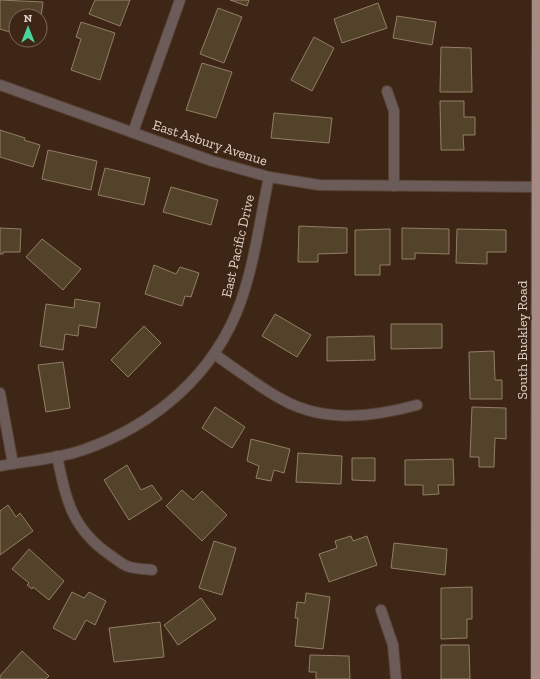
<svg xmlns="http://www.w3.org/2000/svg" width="540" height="679" font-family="'Zilla Slab',serif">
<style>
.building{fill:#54432b;stroke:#917e64}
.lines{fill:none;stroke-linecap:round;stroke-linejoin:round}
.street-casing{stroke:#584133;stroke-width:12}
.primary-casing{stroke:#584133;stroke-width:12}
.street{stroke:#6b5c59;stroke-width:10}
.primary{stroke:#a78a84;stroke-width:10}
.labels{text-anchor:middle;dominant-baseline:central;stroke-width:3;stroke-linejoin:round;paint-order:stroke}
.street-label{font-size:14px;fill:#e0d1c7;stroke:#3e2617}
</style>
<rect width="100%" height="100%" fill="#3e2617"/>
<g class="building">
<path d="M0,0L43,2L41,17L22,13L21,16H16V34L0,29Z"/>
<path d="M95,0H130L120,26L89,14Z"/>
<path d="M230,0H249L247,6Z"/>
<path d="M378,3L387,28L342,43L334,19Z"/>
<path d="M218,8L242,17L224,63L200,54Z"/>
<path d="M397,16L436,22L432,45L393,38Z"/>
<path d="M81,22L115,33L100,80L71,70L81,39L76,37Z"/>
<path d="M314,37L334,48L312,91L291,80Z"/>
<path d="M441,47L471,48L472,92H440Z"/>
<path d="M202,63L232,72L216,118L186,110Z"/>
<path d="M440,101H464V117H475V135H463L464,150H441Z"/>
<path d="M274,113L332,118L329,143L271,138Z"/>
<path d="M0,130L25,138L24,140L40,145L33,167L0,157Z"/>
<path d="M48,150L97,161L91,190L42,179Z"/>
<path d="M105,168L150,178L144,205L98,195Z"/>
<path d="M171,187L218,200L211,225L163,212Z"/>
<path d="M299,226L347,228V253L318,254V262H298Z"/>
<path d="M0,228L21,229L20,252H3V254H0Z"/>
<path d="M402,228L449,229V254L415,253V259H402Z"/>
<path d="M390,229V265H380V275H355V230Z"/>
<path d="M457,229L506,230V252H487V264L456,263Z"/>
<path d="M42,239L81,269L63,290L26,257Z"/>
<path d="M154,265L176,274L180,267L199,273L191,297L185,296L182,306L145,294Z"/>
<path d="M75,299L100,303L96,328L79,325L78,336L65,334L63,350L40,346L46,304L74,308Z"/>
<path d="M275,314L311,335L297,357L262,336Z"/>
<path d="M391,324H442V348L391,349Z"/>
<path d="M144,326L161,343L128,377L111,360Z"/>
<path d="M374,336L375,360L327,361V337Z"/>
<path d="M494,351L495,380H502V399H470L469,352Z"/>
<path d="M63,362L70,408L46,412L38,365Z"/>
<path d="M215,407L245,427L232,448L202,428Z"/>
<path d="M472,407L506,408V439L495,438L494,467H479V457H470Z"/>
<path d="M251,439L290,449L284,473L274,470L271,481L256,478L259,466L247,461Z"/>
<path d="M298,453L342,456L341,484L296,482Z"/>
<path d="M352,458H375V481L352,480Z"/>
<path d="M453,459L454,485H438L439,494L423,495V485H405V460Z"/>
<path d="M127,465L141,490L152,485L162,499L129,520L104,480Z"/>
<path d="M182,490L193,500L202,491L227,515L202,541L166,506Z"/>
<path d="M8,505L16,517L20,513L33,531L0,555V511Z"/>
<path d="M351,536L353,541L367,536L377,565L329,582L319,554L337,548L335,541Z"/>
<path d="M214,541L236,548L222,595L199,588Z"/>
<path d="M394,543L447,549L445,575L391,568Z"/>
<path d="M29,549L64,581L49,600L33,587L32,589L27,585L29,583L12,569Z"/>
<path d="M472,587V619H467V638L441,639V588Z"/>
<path d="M72,592L84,598L89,592L106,601L95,625L86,620L75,640L53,628Z"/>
<path d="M306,593L330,597L323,649L295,646L298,618H295L297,602L305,603Z"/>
<path d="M201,598L216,619L178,645L164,625Z"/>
<path d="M160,622L164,657L114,662L109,628Z"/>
<path d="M441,645H469L470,679H441Z"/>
<path d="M22,651L49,676L46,679H0V676Z"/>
<path d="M310,655L349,656L350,679H316V672H309Z"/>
</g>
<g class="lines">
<g class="street-casing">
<g id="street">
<path d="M0,85L212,161L269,177L319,185L540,187"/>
<path d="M387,91L394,111V186"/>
<path d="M133,132L180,0"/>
<path d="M214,354C236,369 259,387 283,400C325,423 373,417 417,405"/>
<path d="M0,393L13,464"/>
<path d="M57,456C66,499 71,528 110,555C115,558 121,564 127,566C135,569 144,569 152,570"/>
<path d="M0,466C27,461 57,459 83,450C155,425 215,374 241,301C255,261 260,218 269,177"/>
<path d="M381,610L393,645L396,679"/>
</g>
</g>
<g class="primary-casing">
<path id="primary" d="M536,679L537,0"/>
</g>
<use href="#street" class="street"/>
<use href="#primary" class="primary"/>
</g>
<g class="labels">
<g class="street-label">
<text transform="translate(210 143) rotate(18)">East Asbury Avenue</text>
<text transform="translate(238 246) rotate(-77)">East Pacific Drive</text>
<text transform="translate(522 340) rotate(-90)">South Buckley Road</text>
</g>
</g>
<g transform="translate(28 28)"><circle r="19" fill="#3e2617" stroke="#7f6a5d"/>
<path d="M0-3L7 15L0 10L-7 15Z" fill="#48d49d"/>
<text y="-6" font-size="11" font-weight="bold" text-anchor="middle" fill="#e0d1c7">N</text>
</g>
</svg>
